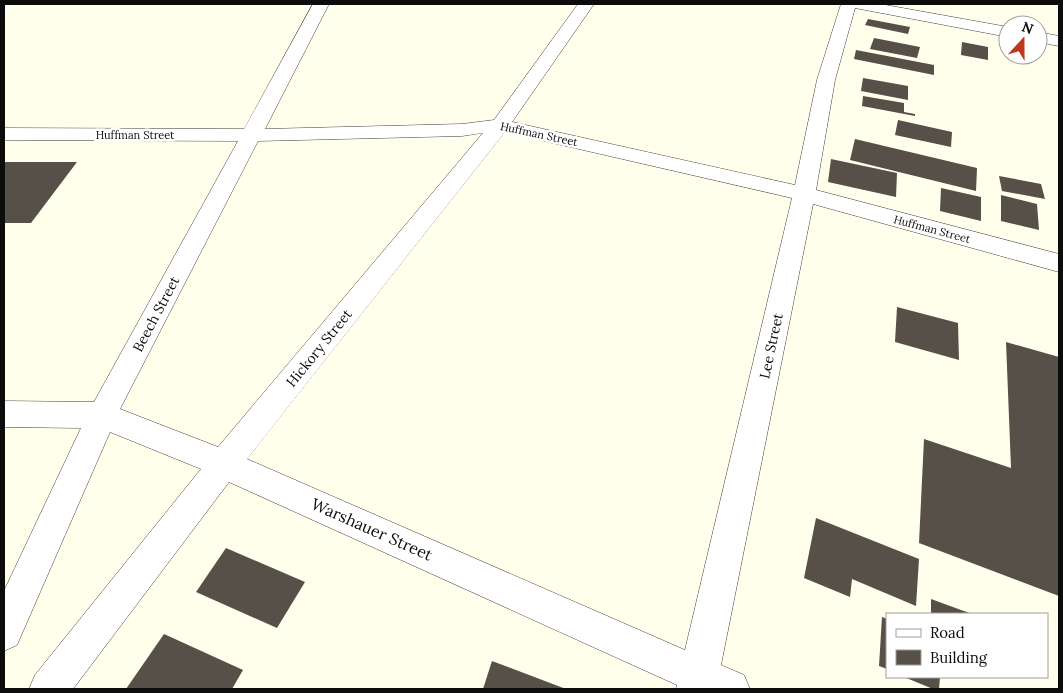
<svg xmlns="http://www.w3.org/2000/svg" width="1063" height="693" font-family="Lora,serif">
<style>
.building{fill:#565048}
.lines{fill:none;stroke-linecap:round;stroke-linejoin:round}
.minor-casing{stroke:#3f3f3f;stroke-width:1}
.minor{fill:#fff;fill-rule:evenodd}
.labels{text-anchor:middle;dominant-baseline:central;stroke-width:5;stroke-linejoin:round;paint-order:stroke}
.far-street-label{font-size:11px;fill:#0c0c0c;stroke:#fff}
.street-label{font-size:14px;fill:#0c0c0c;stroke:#fff}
.near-street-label{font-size:16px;fill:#0c0c0c;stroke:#fff}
</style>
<rect width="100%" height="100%" fill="#ffffec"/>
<g class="building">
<path d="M868,19L910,27L908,34L865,25Z"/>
<path d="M874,38L920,47L917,58L870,49Z"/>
<path d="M962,42L988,47V60L961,55Z"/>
<path d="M856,50L934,65V75L854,59Z"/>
<path d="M863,78L908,86V100L861,91Z"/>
<path d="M863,96L904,103V112L915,114V116L862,106Z"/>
<path d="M898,120L952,132L951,147L895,135Z"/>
<path d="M855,139L977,168L976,191L850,160Z"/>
<path d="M831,159L897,173L896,197L828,182Z"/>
<path d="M4,162H77L31,223H4Z"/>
<path d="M999,176L1041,184L1045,199L1002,191Z"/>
<path d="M941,188L981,197V221L940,211Z"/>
<path d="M1001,195L1037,204L1039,230L1001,221Z"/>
<path d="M897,307L958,323L959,360L895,342Z"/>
<path d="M1006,342L1059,357V596L919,543L924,439L1011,468Z"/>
<path d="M816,518L919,559L916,606L852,579L850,597L804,578Z"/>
<path d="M226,548L305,582L277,628L196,592Z"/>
<path d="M931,599L972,614H931Z"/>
<path d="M882,617L887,619V669L879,666Z"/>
<path d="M164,634L243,670L232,689H126Z"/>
<path d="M492,661L566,689H483Z"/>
<path d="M904,677H940L939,689H933Z"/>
</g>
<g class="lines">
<g class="minor-casing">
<g id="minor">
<path d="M313,4H329L265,129L462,124L494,120L578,4H594L512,122L795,185L817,80L841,4H880L1008,27V37L855,8L835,80L816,190L1059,254V272L813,204L721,665L744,675L750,689H676L677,685L229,482L73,689H29L35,675L201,469L110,432L17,645L4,651V591L81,428L4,427V401L94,402L238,141L4,140V128L244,129ZM505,132L792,198L685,650L247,459ZM483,133L218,447L120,409L258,141L462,136Z"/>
<path d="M1038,32L1059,36V46L1038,42Z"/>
</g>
</g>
<use href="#minor" class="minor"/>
</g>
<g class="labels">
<g class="far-street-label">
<text transform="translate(539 134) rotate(12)">Huffman Street</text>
<text x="135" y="135">Huffman Street</text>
<text transform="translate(932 229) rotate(15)">Huffman Street</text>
</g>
<g class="street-label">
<text transform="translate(156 314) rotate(-62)">Beech Street</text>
<text transform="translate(771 346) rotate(-78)">Lee Street</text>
<text transform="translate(319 348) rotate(-51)">Hickory Street</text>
</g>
<g class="near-street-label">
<text transform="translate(372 529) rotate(24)">Warshauer Street</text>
</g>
</g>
<rect width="1063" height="693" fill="none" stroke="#0c0c0c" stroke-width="10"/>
<rect x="886" y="613" width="162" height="65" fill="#ffffff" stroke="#9e9e9e"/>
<rect x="896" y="629" width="25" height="8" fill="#ffffff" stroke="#9e9e9e"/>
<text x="930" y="638" font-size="15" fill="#0c0c0c">Road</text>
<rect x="896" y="650" width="25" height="15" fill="#565048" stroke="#9e9e9e"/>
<text x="930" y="663" font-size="15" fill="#0c0c0c">Building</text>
<g transform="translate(1023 40) rotate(21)"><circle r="24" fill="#ffffff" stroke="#9e9e9e"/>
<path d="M0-4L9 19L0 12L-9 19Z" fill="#c2351f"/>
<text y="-8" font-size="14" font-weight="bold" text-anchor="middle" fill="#0c0c0c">N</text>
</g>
</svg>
